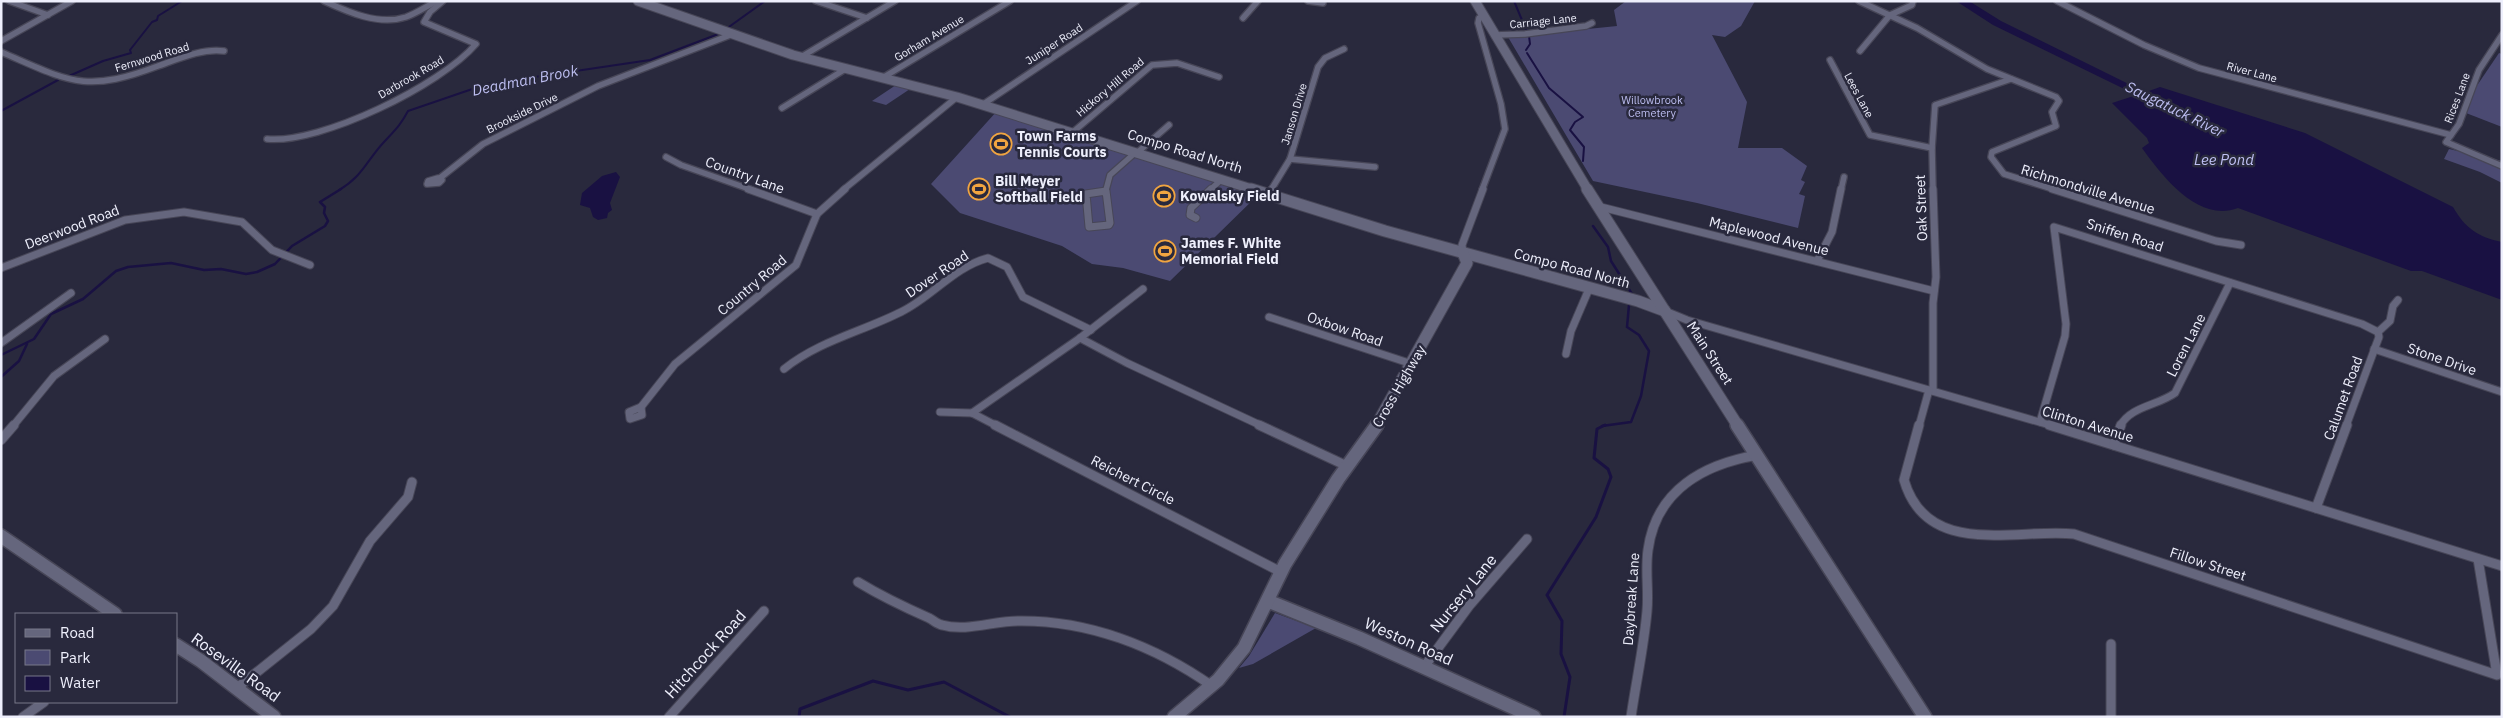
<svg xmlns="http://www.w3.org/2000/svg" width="2503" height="718" font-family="'IBM Plex Sans',sans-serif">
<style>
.green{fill:#4b4a72}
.water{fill:#191142}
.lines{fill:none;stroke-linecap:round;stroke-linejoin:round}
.stream-far2{stroke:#191142;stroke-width:2}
.stream-far1{stroke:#191142;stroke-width:2.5}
.stream{stroke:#191142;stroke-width:3}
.river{fill:#191142;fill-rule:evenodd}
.street-far2-casing{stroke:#474657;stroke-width:8}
.street-far1-casing{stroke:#474657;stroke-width:9}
.street-casing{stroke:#474657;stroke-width:11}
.secondary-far2-casing{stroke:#474657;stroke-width:11}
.secondary-far1-casing{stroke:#474657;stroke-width:13}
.secondary-casing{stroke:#474657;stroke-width:16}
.street-far2{stroke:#65667d;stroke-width:5.5}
.street-far1{stroke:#65667d;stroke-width:7}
.street{stroke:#65667d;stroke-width:9}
.secondary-far2{stroke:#65667d;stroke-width:9}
.secondary-far1{stroke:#65667d;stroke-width:11}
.secondary{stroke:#65667d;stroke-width:13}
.labels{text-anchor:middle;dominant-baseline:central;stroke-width:5;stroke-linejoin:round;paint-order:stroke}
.far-street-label{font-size:11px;fill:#eeeffc;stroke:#29293d}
.far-park-label{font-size:11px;fill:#bdbef1;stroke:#29293d}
.poi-label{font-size:14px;font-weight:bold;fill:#eeeffc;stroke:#29293d;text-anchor:start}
.street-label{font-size:14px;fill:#eeeffc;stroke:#29293d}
.water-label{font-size:15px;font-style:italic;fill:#bebff2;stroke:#29293d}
.near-street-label{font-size:16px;fill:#eeeffc;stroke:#29293d}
</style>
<rect width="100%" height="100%" fill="#29293d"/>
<g class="green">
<path d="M1626,1H1755L1741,26L1725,37L1712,35L1747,102L1738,148H1782L1807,166L1801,180L1805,182L1799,194L1805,196L1798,228L1697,203L1593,181L1508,37L1617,26L1614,10Z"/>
<path d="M2499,53L2502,54V127L2466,113L2476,87Z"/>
<path d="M896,85L910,89L886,105L872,101Z"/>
<path d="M997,111L1259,194L1170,281L1123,268L1092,264L1062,246L960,213L931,184Z"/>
<path d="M2449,149L2502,161V183L2480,172L2444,159Z"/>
<path d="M1275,613L1316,628L1253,664L1239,668L1249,656Z"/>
</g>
<g class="water">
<path d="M2160,87L2305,133L2453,207C2465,228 2478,237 2502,242V300L2422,271H2411L2238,208C2198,223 2162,176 2142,148L2149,143L2147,138L2112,103L2146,92L2150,94L2152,93L2149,91Z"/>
<path d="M616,172L620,177L610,203L612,210L608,213L607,218L598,220L593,217L590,208L580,205L582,193L602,176Z"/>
</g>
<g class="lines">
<g class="stream-far2">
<path d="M1514,1L1527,32"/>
<path d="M726,29L765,1"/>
<path d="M1526,50L1530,44L1529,36"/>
<path d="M1527,53L1549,88L1583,117L1575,122L1570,130L1584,147L1583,161"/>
<path d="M69,76L103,61L131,53L130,50L152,22L157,20L158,16L182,1"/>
<path d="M1,111L58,80"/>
<path d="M339,190C363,176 367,160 384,142C395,130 400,126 408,111L487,84L650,60L721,33"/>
</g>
<g class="stream-far1">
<path d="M1593,226L1608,247L1611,261L1632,294"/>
<path d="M1,355L34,339L51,314L83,299L116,271L128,267L171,263L204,270L221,269L246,274L257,272L275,264L292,246L325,226L328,221L324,213L325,207L320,202L341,189"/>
<path d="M1,377L19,361L27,344"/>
<path d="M1602,426L1631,422L1641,396L1649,351L1639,335L1627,327L1629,305"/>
</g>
<g class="stream">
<path d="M799,717L800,709L873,681L908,690L944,682L1010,717"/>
<path d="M1564,717L1570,677L1561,654L1562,621L1547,595L1596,517L1611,477L1608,469L1594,458L1597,429L1605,425"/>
</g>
<path class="river" d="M1956,1H1969L2001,21L2165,102L2163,104H2155L1993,25Z"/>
<g class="street-far2-casing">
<g id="street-far2">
<path d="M9,1L48,15"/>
<path d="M324,1C348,12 379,26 406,17C417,13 427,6 437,1"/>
<path d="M816,1L867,18"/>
<path d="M1308,1L1323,3"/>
<path d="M1859,1L1917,28L1987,69L2056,97L2059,101L2052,112L2056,126L1992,152L1991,157L2004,174L2056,190"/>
<path d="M2057,1L2144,45L2199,68L2451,135"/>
<path d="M1243,18L1258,1"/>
<path d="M1495,35L1525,34L1586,26L1592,23"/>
<path d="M2502,35L2479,70L2459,124L2446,142L2502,166"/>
<path d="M1,41L72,1"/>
<path d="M1860,51L1890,15L1912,5L1913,1"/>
<path d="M1,52C69,81 84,94 158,66C178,59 202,48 224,51"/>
<path d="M801,57L895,1"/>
<path d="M1830,60L1870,135L1932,148"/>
<path d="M884,77L1010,1"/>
<path d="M982,105L1137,1"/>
<path d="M782,108L847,68"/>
<path d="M1073,132L1152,65L1177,63L1219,77"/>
<path d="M267,139C321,144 441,85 476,44L424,22L430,12L443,1"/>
<path d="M1138,152L1169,125"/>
<path d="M666,157L681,165L752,190"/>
<path d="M1290,159L1375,167"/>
<path d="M438,178L442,180L439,183L427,184L428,181Z"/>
<path d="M440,178L483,144L598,86L733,34"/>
<path d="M843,190L957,97"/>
<path d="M1106,190L1110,175L1136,152"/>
<path d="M1210,190L1222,179"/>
<path d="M1271,190L1290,159L1318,67L1325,58L1344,49"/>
<path d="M1482,190L1505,129L1501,104L1478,23L1479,18L1484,16"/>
<path d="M1841,190L1844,177"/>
<path d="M1933,190L1932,148L1935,105L2011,79"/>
</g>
</g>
<g class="street-far1-casing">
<g id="street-far1">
<path d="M748,189L817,214"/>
<path d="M2052,189L2216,241L2241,245"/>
<path d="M1106,191L1110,223L1109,225L1089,227L1086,194Z"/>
<path d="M1269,194L1272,189"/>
<path d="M1597,206L1934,291"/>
<path d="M1196,218L1190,215L1191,208L1211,189"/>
<path d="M1463,253L1462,245L1483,189"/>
<path d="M1817,261L1832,232L1841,189"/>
<path d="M1,268L125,220L184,212L242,222L272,250L310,265"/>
<path d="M1665,311L1687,320L2053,426"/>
<path d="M1269,317L1412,364"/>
<path d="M1080,338L1127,363L1262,426"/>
<path d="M1,343L71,293"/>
<path d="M2374,349L2502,392"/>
<path d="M1566,354L1571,331L1589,289"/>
<path d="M784,369C819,341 861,332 901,312C932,297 954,267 988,258L1007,267L1023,297L1091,330"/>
<path d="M1933,391V303L1936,277L1933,189"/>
<path d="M641,407L642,415L630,419L629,412Z"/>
<path d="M641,407L675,364L796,265L817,214L845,189"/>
<path d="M940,412L972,413L997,426"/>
<path d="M972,413L1080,338L1143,289"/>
<path d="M2040,422L2065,336L2066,324L2054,227L2362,324L2378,332"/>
<path d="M13,426L54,376L105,339"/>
<path d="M1919,426L1929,390"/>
<path d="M2120,426C2131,406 2157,406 2175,393L2230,283"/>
<path d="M2346,426L2379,337L2378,332L2390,321L2393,306L2398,300"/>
</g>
</g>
<g class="street-casing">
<g id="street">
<path d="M995,425L1281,572"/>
<path d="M1259,425L1347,466"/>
<path d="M1919,425L1904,480C1927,559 2016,528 2074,534L2497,675L2478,559"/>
<path d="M2049,425L2502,566"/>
<path d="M1,440L14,425"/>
<path d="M2114,445L2121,425"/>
<path d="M2316,508L2347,425"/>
<path d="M858,582C881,596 904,607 929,618C933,620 937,624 942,625C966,632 993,621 1018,621C1088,620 1155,646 1212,686"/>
<path d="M2111,644V717"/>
<path d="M1424,667L1469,606L1527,539"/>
<path d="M237,688L311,629L333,606L370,541L408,497L412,482"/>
<path d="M23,717L44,702"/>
<path d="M669,717L764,611"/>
<path d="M1631,717C1636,682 1644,646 1647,611C1649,591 1645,570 1648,550C1656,490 1704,464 1758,455"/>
</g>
</g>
<g class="secondary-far2-casing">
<g id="secondary-far2">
<path d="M638,1L793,55L957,97L1255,190"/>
<path d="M1475,1L1588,190"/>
</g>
</g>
<g class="secondary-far1-casing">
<g id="secondary-far1">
<path d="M1251,189L1385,231L1638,301L1665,311"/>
<path d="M1587,189L1738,426"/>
<path d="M1376,426L1467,263L1463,253"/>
</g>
</g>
<g class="secondary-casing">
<g id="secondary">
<path d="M1737,425L1925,717"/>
<path d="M1,536L115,614"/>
<path d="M1268,601L1359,638L1534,717"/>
<path d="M176,645L201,661L274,717"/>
<path d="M1174,717L1218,680L1244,648L1285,564L1338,479L1377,425"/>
</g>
</g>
<use href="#street-far2" class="street-far2"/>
<use href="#street-far1" class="street-far1"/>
<use href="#street" class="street"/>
<use href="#secondary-far2" class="secondary-far2"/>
<use href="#secondary-far1" class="secondary-far1"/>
<use href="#secondary" class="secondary"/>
</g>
<defs>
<g id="stadium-ring" transform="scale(1.125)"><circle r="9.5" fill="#29293d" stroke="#f1a540" stroke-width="1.5"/><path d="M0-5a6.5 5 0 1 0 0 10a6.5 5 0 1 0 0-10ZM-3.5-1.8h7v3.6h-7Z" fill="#f1a540"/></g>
</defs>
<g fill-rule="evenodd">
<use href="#stadium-ring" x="1001" y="144"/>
<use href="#stadium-ring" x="979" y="189"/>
<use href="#stadium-ring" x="1164" y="196"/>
<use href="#stadium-ring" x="1165" y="251"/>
</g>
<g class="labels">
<g class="far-street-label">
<text transform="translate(1543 21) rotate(-6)">Carriage Lane</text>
<text transform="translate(929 38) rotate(-31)">Gorham Avenue</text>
<text transform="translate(1054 44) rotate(-33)">Juniper Road</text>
<text transform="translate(152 57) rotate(-17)">Fernwood Road</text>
<text transform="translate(2252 72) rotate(15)">River Lane</text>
<text transform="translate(411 77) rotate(-30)">Darbrook Road</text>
<text transform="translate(1110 87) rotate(-40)">Hickory Hill Road</text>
<text transform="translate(1859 95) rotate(62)">Lees Lane</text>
<text transform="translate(2457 98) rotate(-69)">Rices Lane</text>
<text transform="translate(522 113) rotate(-26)">Brookside Drive</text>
<text transform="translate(1294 114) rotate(-73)">Janson Drive</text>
</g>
<g class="far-park-label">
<text x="1652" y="100">Willowbrook<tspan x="1652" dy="13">Cemetery</tspan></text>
</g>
<g class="poi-label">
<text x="1017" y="136">Town Farms<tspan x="1017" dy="16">Tennis Courts</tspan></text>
<text x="995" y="181">Bill Meyer<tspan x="995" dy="16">Softball Field</tspan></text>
<text x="1180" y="196">Kowalsky Field</text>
<text x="1181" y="243">James F. White<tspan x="1181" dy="16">Memorial Field</tspan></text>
</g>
<g class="street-label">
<text transform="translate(1185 151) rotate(17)">Compo Road North</text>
<text transform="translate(745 175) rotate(20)">Country Lane</text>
<text transform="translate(2088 189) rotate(17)">Richmondville Avenue</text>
<text transform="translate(1921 208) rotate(-92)">Oak Street</text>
<text transform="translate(72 227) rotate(-21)">Deerwood Road</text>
<text transform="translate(2125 235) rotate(18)">Sniffen Road</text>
<text transform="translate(1769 236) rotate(14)">Maplewood Avenue</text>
<text transform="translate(1572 268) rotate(15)">Compo Road North</text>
<text transform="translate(937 274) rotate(-34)">Dover Road</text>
<text transform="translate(752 285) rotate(-40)">Country Road</text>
<text transform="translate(1345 329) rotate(19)">Oxbow Road</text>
<text transform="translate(2186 345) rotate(-63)">Loren Lane</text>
<text transform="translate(1710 353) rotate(57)">Main Street</text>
<text transform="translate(2442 359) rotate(19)">Stone Drive</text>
<text transform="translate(1399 386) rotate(-60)">Cross Highway</text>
<text transform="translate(2343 398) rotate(-70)">Calumet Road</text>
<text transform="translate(2088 424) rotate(17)">Clinton Avenue</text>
<text transform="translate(1133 480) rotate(27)">Reichert Circle</text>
<text transform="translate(2208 564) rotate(18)">Fillow Street</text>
<text transform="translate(1631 599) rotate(-86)">Daybreak Lane</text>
</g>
<g class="water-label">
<text transform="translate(525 80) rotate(-11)">Deadman Brook</text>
<text transform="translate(2175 109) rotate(26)">Saugatuck River</text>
<text x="2224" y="159">Lee Pond</text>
</g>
<g class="near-street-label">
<text transform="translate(1463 593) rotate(-51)">Nursery Lane</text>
<text transform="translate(1409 641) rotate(24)">Weston Road</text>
<text transform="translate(705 654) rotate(-48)">Hitchcock Road</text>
<text transform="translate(236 667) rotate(36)">Roseville Road</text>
</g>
</g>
<rect width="2503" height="718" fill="none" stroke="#eeeffc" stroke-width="5"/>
<rect x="15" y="613" width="162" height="90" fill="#29293d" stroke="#787889"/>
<rect x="25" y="629" width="25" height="8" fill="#65667d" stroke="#787889"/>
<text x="60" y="638" font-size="15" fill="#eeeffc">Road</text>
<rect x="25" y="650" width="25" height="15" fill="#4b4a72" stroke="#787889"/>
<text x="60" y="663" font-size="15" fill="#eeeffc">Park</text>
<rect x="25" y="676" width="25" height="15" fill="#191142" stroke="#787889"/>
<text x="60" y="688" font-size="15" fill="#eeeffc">Water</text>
</svg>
